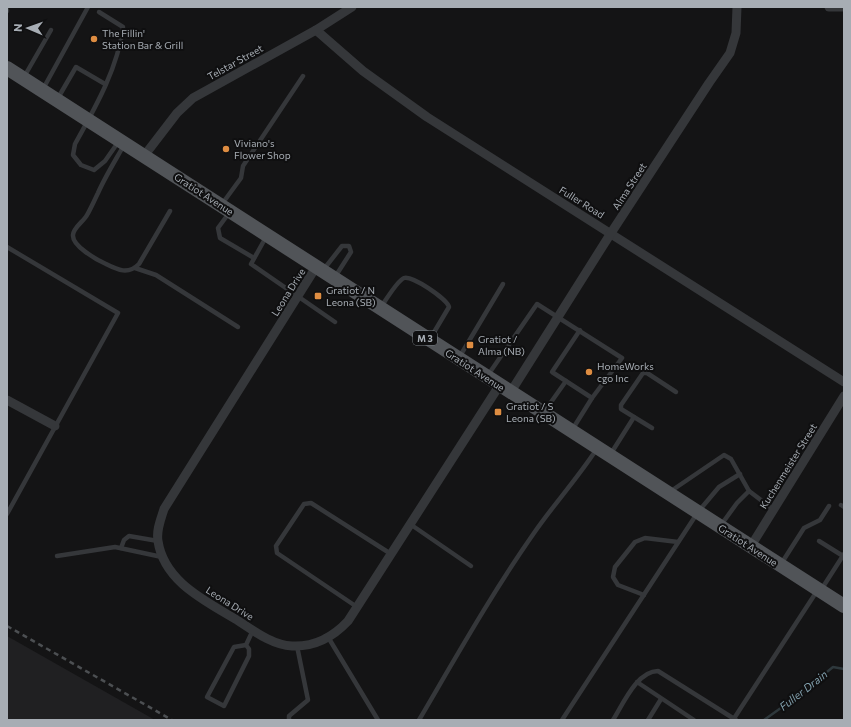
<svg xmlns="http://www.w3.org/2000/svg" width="851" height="727" font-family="Commissioner,sans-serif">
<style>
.built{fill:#202022}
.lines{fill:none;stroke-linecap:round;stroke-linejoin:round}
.stream{stroke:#2e383c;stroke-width:2.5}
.lane{stroke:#35373a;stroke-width:4.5}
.street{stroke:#35373a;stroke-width:9}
.primary{stroke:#515458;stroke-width:14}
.rail{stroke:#4c4f52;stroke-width:2.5;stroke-dasharray:5 4;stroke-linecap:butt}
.poi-dot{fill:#de8d42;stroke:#0f0f10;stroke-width:1.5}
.labels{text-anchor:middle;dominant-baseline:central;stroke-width:4;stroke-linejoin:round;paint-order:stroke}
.shield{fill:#0f0f10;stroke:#797e83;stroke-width:1}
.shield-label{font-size:9px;font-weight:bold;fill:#a7adb4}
.poi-label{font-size:10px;fill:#a7adb4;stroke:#0f0f10;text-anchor:start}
.street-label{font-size:10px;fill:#a7adb4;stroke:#0f0f10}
.water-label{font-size:11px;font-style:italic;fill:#819fac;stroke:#0f0f10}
</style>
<rect width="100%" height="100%" fill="#141415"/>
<path class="built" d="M7,636L155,720H7Z"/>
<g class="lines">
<path class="stream" d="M764,720L799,695L833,667L844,669"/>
<g class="lane">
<path d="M7,10V11"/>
<path d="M99,12L123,27C118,68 95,108 75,144L73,155L81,165L94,170L105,161L119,141"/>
<path d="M24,77L51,30"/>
<path d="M43,89L88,7"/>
<path d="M58,98L76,67L105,84"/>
<path d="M124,145C115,161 105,177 98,193C94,201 91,208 87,215C84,221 73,228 73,235C72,246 97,260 106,264C118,270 128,275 139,264L170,211"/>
<path d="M222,204L241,178L243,166L303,76"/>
<path d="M229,213L218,228L220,238L254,258"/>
<path d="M266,237L251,264L335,322"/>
<path d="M7,247L118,313L7,514"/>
<path d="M135,268L156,275L238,327"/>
<path d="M324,269L342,246H349L351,252L335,277"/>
<path d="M381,307C386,300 397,281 404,278C412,275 447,299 449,307L430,339"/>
<path d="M580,330L552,372L592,398"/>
<path d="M460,356L503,284"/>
<path d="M488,375L537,304L622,358L592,398L572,430"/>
<path d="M544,412L566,381"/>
<path d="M634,417L652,428"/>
<path d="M610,455L634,417L621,409V405L643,373H647L676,392"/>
<path d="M671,491L724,455L731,459L749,491L774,510"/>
<path d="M841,505L844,507"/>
<path d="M410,524L471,566"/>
<path d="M721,525L737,503L749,491"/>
<path d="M819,541L843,556"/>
<path d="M121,548L124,540L129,536L158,541"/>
<path d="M57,556L115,547L162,557"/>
<path d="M781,564L804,528L820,520L829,506"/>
<path d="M821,590L844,554"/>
<path d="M644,595L618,585L613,577L615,567L635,542L645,538L678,542"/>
<path d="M357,607L277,553L276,546L304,504L311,503L391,554"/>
<path d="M328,637L378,720"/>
<path d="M246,645L249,649V656L224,706L207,697L234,647L246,645L253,630"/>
<path d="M637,682L694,720"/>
<path d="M289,720V716L308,700L297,646"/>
<path d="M419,720C456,657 492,593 534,533C554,504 577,479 596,450"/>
<path d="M562,720L698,512L719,487L740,474"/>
<path d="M613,720C623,704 637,671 658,671L736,720"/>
<path d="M648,720L661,699"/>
<path d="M733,720L817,591"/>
</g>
<g class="street">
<path d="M829,7H844"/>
<path d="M316,30L363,71L427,117L844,382"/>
<path d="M144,156L177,113L193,98L316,30L352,7"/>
<path d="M316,267L164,509C161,519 156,530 158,541C164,582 206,601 237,620C254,631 272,645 292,646C314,647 333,637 348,621L499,386"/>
<path d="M510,393L611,233L709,83L730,53L736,33L737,7"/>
<path d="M7,400L55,426"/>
<path d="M751,546L844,396"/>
</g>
<path class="primary" d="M7,68L844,606"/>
<path class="rail" d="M7,626L172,720"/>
</g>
<g class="poi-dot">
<circle cx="94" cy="39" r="4"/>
<circle cx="226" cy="149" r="4"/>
<rect x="314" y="292" width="8" height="8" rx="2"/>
<rect x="466" y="341" width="8" height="8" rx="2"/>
<circle cx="589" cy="372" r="4"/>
<rect x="494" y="408" width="8" height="8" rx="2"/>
</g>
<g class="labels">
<rect class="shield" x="413" y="331" width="24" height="14" rx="3"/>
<g class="shield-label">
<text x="425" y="338">M 3</text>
</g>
<g class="poi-label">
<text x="102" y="33">The Fillin'<tspan x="102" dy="12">Station Bar &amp; Grill</tspan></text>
<text x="234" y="143">Viviano's<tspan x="234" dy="12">Flower Shop</tspan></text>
<text x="326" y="290">Gratiot / N<tspan x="326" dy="12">Leona (SB)</tspan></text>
<text x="478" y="339">Gratiot /<tspan x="478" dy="12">Alma (NB)</tspan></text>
<text x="597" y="366">HomeWorks<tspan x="597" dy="12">cgo Inc</tspan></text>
<text x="506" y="406">Gratiot / S<tspan x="506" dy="12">Leona (SB)</tspan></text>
</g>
<g class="street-label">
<text transform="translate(235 62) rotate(-29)">Telstar Street</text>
<text transform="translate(629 186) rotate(-57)">Alma Street</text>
<text transform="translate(204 194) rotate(33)">Gratiot Avenue</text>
<text transform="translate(582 202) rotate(32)">Fuller Road</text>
<text transform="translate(288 292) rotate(-58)">Leona Drive</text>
<text transform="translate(475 370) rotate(33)">Gratiot Avenue</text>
<text transform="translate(788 466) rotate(-58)">Kuchenmeister Street</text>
<text transform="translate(748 545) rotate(33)">Gratiot Avenue</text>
<text transform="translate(230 603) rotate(32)">Leona Drive</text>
</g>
<g class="water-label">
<text transform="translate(803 690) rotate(-38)">Fuller Drain</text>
</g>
</g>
<rect width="851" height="727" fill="none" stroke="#a7adb4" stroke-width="16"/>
<g transform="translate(28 28) rotate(272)" stroke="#0f0f10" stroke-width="3" paint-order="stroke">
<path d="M0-3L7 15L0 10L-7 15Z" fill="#a7adb4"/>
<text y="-6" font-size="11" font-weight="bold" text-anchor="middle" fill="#a7adb4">N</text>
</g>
</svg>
